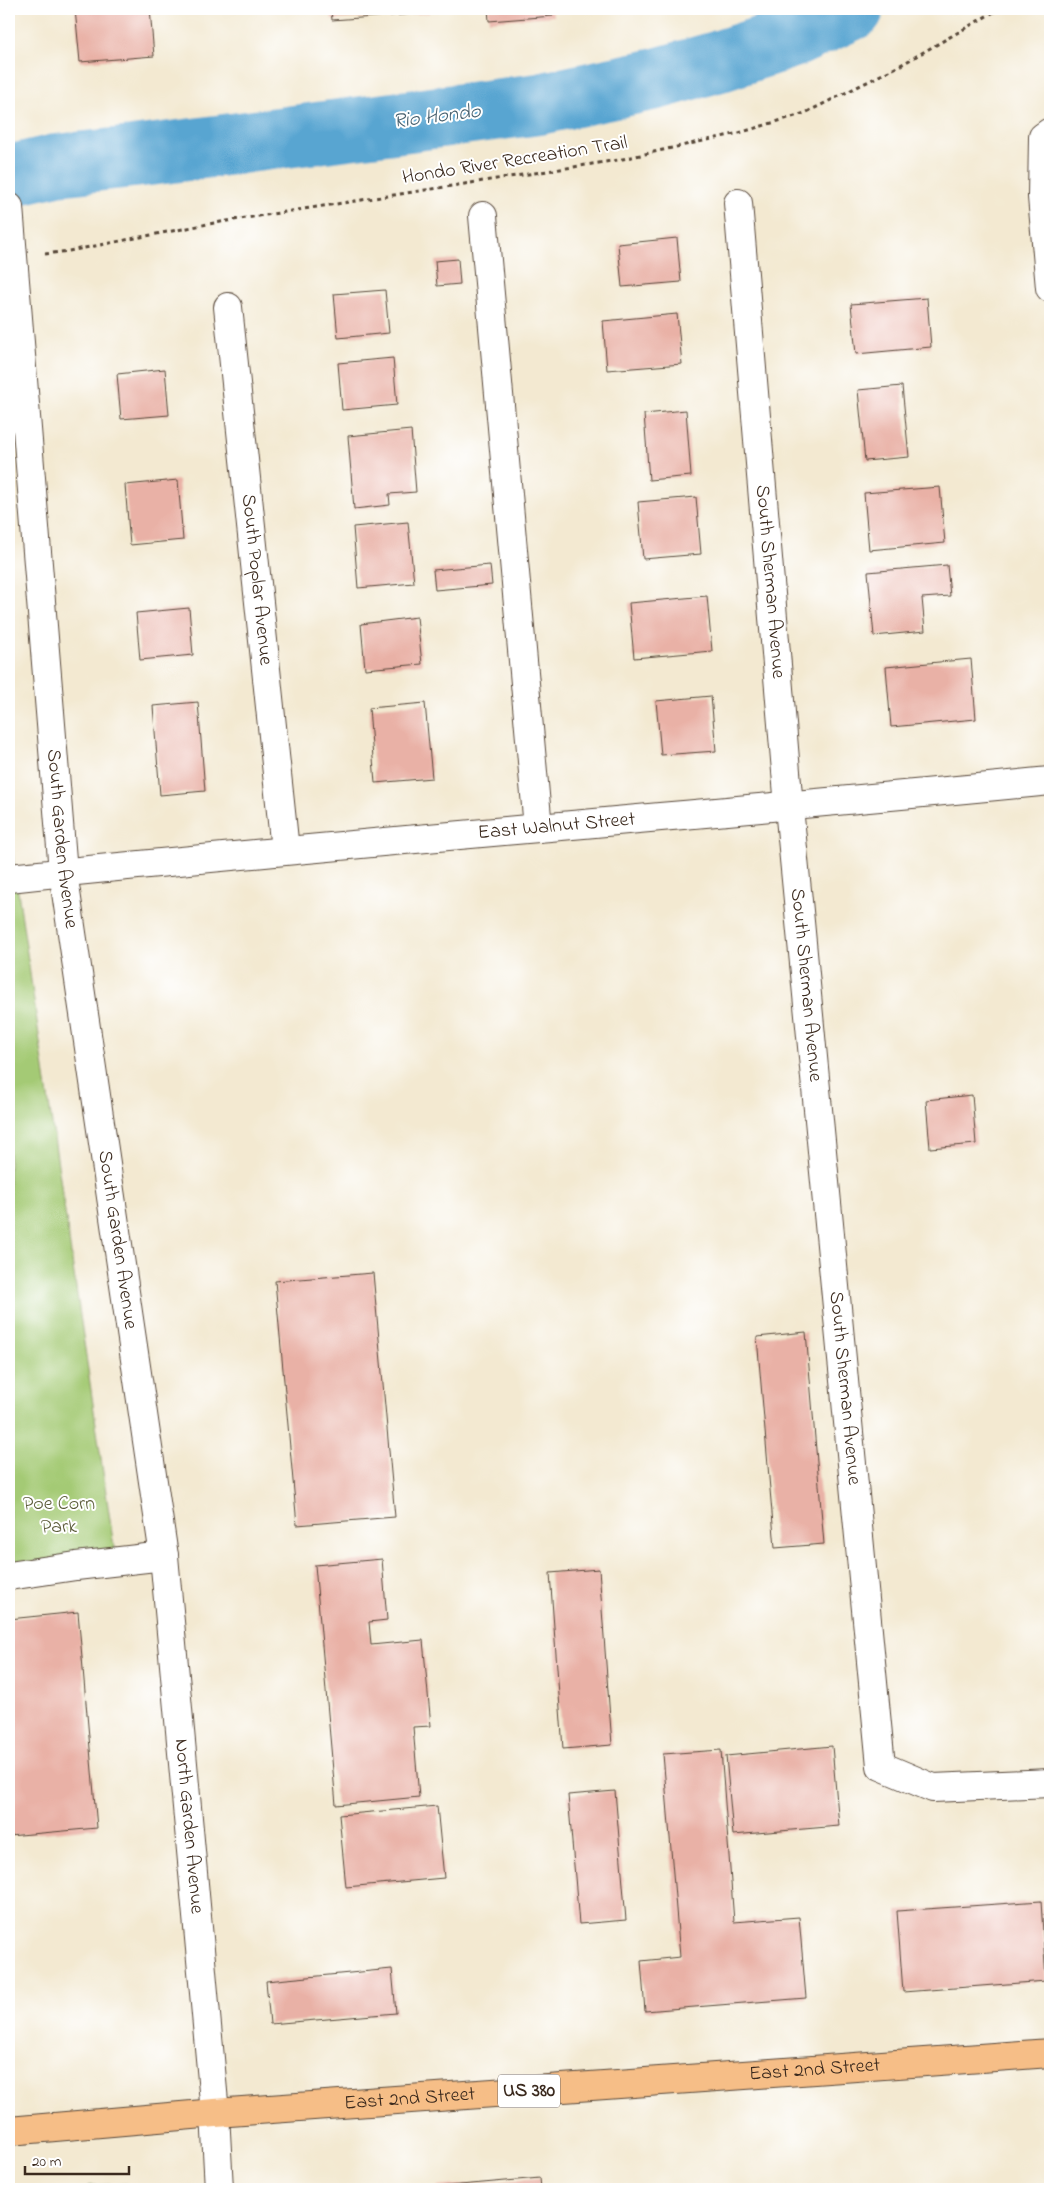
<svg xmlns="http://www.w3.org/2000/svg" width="1059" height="2198" font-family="'Indie Flower',sans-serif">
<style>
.green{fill:#a4ca75;stroke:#707a4a}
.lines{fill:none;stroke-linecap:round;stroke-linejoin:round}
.river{stroke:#58a5d1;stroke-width:62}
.building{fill:#e9b1a6}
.minor-casing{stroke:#574739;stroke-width:30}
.major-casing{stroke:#574739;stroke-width:30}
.path{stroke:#574739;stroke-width:3;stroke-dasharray:4 4;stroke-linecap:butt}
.minor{stroke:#fff;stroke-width:28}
.major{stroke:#f6be87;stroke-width:28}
.labels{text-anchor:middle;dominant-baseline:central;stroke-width:4;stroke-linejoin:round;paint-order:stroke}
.shield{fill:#fff;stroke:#766a62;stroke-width:1}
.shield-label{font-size:19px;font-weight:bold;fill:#3b2a1e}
.street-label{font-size:20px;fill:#3b2a1e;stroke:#fff}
.park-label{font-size:20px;fill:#5a5a38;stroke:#fff}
.water-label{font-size:21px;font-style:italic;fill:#48616f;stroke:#fff}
</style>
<rect width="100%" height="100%" fill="#fff"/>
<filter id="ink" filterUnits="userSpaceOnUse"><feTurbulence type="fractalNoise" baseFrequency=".02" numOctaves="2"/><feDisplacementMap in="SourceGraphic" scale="10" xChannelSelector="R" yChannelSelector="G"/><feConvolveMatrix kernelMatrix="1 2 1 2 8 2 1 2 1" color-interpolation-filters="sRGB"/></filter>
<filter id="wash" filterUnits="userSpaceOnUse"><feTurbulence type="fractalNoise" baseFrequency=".0096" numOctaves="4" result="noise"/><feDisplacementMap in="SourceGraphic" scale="20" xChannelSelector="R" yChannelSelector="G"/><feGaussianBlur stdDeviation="1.12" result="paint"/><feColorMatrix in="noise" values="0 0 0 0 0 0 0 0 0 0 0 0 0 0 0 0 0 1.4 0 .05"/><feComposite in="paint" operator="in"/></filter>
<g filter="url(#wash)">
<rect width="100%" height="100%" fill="#f3e9d1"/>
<g class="green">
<path d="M9,830L116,1561L9,1576Z"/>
<path d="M126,2184L141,2189H88V2186Z"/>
</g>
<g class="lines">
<path class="river" d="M9,176L56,165L133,157L539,104L656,79L720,61L795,36L853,9"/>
</g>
<g id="blocks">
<g class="building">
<path d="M75,9H150L154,56L80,62Z"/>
<path d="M331,9H429L430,13L332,20Z"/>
<path d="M488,9H552L553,16L489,21Z"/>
<path d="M677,238L681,282L622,287L618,244Z"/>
<path d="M458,259L460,284L437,286L435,261Z"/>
<path d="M385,290L389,333L338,338L334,294Z"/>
<path d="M927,298L931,347L856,354L851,304Z"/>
<path d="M677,314L682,364L607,370L603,321Z"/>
<path d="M393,358L397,405L342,410L338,363Z"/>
<path d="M165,369L169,415L121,419L117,374Z"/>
<path d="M902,386L909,457L865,461L858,390Z"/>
<path d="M686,410L691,476L649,480L644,414Z"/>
<path d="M411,430L416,492L389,494L390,505L354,509L348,436Z"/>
<path d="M178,480L183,540L130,545L125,485Z"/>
<path d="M940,487L945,543L869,550L864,493Z"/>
<path d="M696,497L701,554L643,559L638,502Z"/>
<path d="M408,522L414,583L358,588L353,527Z"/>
<path d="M490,565L492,585L435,590L433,570Z"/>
<path d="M947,565L950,596L922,598L925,631L874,636L868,572Z"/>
<path d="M707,596L712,651L634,658L629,603Z"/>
<path d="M189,608L193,655L140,660L136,613Z"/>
<path d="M417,617L422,664L365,669L361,624Z"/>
<path d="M971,659L976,719L891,727L886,667Z"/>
<path d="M711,696L716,751L661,755L656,701Z"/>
<path d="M198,702L205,791L160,795L153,706Z"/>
<path d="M425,703L432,778L375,783L369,708Z"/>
<path d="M972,1095L976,1144L930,1148L926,1100Z"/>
<path d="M373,1273L395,1517L297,1525L275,1281Z"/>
<path d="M806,1332L824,1544L775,1548L757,1337Z"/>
<path d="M382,1559L387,1620L369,1622L371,1645L423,1640L431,1726L413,1727L419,1797L336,1805L315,1565Z"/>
<path d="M599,1569L612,1745L563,1749L550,1573Z"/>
<path d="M78,1612L97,1828L9,1836V1619Z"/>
<path d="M832,1746L839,1826L733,1835L726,1756Z"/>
<path d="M721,1750L734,1922L799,1917L806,1998L645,2011L641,1961L680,1957L663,1754Z"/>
<path d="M615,1791L626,1920L579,1924L568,1795Z"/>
<path d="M437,1806L444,1878L346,1887L339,1815Z"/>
<path d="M1041,1901L1046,1981L903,1992L897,1911Z"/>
<path d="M392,1969L396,2013L270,2024L266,1981Z"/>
<path d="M540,2178L541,2189H437V2187Z"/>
</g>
</g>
</g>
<g filter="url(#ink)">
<use href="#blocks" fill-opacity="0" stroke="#574739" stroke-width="1"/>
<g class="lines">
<g class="minor-casing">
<g id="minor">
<path d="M1050,132L1043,137L1042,197L1050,288"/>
<path id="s1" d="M738,203L789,807L881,1766L933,1788L1050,1783"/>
<path id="s2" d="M9,207L63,872L164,1556L215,2113L219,2189"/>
<path d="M483,216L538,828"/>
<path id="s3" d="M228,307L285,850"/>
<path id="s4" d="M9,878C356,842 703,815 1050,781"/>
<path d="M9,1576L76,1566L164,1556"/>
</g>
</g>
<g class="major-casing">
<g id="major">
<path id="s5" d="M9,2131L215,2113L1050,2053"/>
</g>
</g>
<path class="path" d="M45,254L69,251L208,224L618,160L739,133L805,113L899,66L999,9"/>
<use href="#minor" class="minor"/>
<use href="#major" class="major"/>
</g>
</g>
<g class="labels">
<rect class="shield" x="498" y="2074.5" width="62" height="33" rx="4"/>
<g class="shield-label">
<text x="529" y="2091">US 380</text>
</g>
<g class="street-label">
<text transform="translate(515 161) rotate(-9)">Hondo River Recreation Trail</text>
<text stroke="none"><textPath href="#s3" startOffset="274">South Poplar Avenue</textPath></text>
<text stroke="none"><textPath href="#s1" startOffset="380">South Sherman Avenue</textPath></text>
<text stroke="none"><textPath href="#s4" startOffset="550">East Walnut Street</textPath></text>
<text stroke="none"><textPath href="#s2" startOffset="634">South Garden Avenue</textPath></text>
<text stroke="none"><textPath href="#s1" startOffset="785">South Sherman Avenue</textPath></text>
<text stroke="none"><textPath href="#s2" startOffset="1039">South Garden Avenue</textPath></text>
<text stroke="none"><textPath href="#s1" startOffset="1190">South Sherman Avenue</textPath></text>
<text stroke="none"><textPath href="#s2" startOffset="1630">North Garden Avenue</textPath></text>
<text stroke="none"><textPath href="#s5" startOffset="808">East 2nd Street</textPath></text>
<text stroke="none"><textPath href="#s5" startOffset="402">East 2nd Street</textPath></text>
</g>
<g class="park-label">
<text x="59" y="1504">Poe Corn<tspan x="59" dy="23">Park</tspan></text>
</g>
<g class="water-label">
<text transform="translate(437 117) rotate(-7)">Rio Hondo</text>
</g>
</g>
<rect width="1059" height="2198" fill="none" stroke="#fff" stroke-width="30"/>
<path d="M25 2166v8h104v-8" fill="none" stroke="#3b2a1e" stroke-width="2.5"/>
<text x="32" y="2166" font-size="15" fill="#3b2a1e" stroke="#ffffff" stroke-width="4" paint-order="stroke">20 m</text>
</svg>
